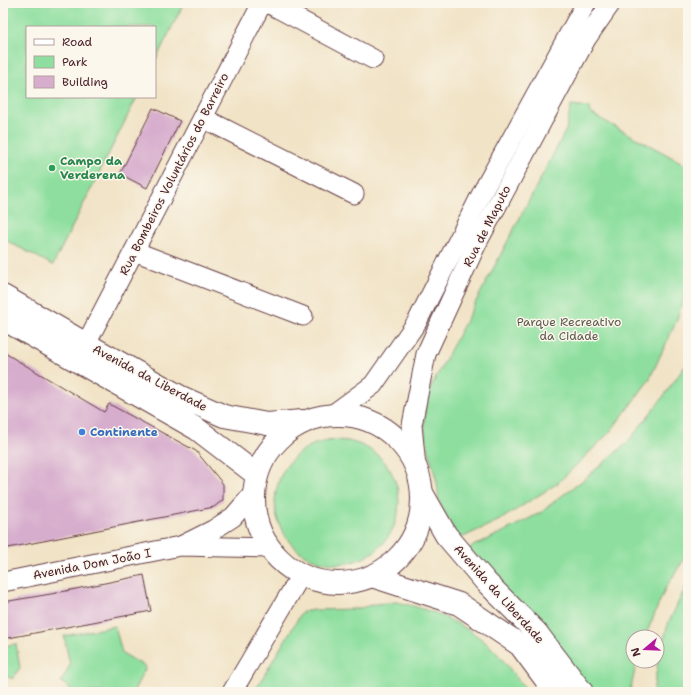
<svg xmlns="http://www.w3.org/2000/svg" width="691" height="695" font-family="'Shantell Sans',sans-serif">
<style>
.green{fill:#8edf9f;stroke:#6c7f65}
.building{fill:#d7adcd}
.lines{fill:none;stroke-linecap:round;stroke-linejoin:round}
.minor-casing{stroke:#633c42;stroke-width:21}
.major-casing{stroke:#633c42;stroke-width:24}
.minor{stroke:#fff;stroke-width:19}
.major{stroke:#fff;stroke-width:22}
.leisure-dot{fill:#2e9e5b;stroke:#fbf7ec;stroke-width:1.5}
.shop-dot{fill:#3f7fe0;stroke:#fbf7ec;stroke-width:1.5}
.labels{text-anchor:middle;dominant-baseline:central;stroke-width:3;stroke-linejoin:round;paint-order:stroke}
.leisure-label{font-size:12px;font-weight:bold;fill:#27864d;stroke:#fbf7ec;text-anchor:start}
.street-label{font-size:12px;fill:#4a1f2b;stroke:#fbf7ec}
.park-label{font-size:12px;fill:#5e594e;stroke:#fbf7ec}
.shop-label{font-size:12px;font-weight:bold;fill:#366cbe;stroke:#fbf7ec;text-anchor:start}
</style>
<rect width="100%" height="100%" fill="#fbf7ec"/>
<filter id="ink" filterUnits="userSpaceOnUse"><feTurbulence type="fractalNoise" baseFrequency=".025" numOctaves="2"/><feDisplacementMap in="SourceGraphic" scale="8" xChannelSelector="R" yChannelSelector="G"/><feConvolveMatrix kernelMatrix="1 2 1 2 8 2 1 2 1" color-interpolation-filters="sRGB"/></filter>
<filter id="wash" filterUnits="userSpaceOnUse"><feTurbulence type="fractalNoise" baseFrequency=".012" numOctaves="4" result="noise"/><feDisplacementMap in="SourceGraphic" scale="16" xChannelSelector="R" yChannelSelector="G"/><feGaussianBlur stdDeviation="0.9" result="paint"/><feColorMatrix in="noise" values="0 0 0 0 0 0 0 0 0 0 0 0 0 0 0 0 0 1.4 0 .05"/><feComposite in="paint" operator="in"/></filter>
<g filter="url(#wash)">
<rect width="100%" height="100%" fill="#f1e3c6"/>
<g class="green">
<path d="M3,3H179L183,5L155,61V27H27V97H137L53,265L3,239Z"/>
<path d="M571,105L589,107L590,113L688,166V284L676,322L649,380L610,432L558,483L500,520L461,538L454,530L439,502L437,483L425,435L424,414L430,389L566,130Z"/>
<path d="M688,362V553L665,589L645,637H633V661H637L630,692H592L469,548L505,531L542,512L551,504L582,481L627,443L663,397Z"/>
<circle cx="337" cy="502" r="62"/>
<path d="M688,582V692H653L659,656L668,624Z"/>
<path d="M396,602C432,609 469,625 495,651C506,663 517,679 528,692H254L302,612L314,610L356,609L376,604Z"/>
<path d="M115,626L122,653L146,667L133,692H69L71,689L61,682L70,665L64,636Z"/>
<path d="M16,644L20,668L12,679L3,674V646Z"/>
</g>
<g id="blocks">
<g class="building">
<path d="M153,108L180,121L147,188L120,174Z"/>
<path d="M3,352L104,412L109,404L196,451L223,484V500L214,507L3,549Z"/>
<path d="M144,575L151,611L3,639V602L51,594Z"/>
</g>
</g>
</g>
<g filter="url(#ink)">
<use href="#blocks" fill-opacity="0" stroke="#633c42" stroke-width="1"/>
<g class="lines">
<g class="minor-casing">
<g id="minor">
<path d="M268,3L373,59"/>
<path d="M203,118L354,194"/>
<path d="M134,251L303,316"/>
<path d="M86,344L262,3"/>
<path d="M332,415L373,385L417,322L484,189L586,3"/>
<path d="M416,467L412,425L426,354L477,243L586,39L611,3"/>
<path d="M183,545L213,530L233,517L254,493"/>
<path d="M3,582L180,546L270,548"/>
<path d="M232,692L301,575"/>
</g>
</g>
<g class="major-casing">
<g id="major">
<path d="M3,296L86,344L181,397L224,416L267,424L302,421"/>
<path d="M3,319L197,429L257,475"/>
<circle cx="338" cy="499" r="84"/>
<path d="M422,493L446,535L486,582L536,632L582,692"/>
<path d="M372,576L459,604L520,645L555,692"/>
</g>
</g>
<use href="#minor" class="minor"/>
<use href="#major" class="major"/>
</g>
</g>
<circle class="leisure-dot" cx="52" cy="168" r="4"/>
<circle class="shop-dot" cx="82" cy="432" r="4"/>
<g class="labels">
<g class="leisure-label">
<text x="60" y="161">Campo da<tspan x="60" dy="14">Verderena</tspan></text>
</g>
<g class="street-label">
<text transform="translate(174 174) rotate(-63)">Rua Bombeiros Voluntários do Barreiro</text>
<text transform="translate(487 226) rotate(-63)">Rua de Maputo</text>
<text transform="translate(150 378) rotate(28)">Avenida da Liberdade</text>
<text transform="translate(92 564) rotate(-11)">Avenida Dom João I</text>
<text transform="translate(499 594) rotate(48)">Avenida da Liberdade</text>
</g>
<g class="park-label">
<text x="569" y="322">Parque Recreativo<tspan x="569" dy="14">da Cidade</tspan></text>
</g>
<g class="shop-label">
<text x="90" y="432">Continente</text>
</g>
</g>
<rect width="691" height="695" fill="none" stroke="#fbf7ec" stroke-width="16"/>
<rect x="26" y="26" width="130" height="72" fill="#fbf7ec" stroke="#b4a19f"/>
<rect x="34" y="39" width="20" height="6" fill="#ffffff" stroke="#b4a19f"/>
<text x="62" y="46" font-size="12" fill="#4a1f2b">Road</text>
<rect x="34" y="56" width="20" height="12" fill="#8edf9f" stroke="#b4a19f"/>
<text x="62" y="66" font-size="12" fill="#4a1f2b">Park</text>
<rect x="34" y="76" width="20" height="12" fill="#d7adcd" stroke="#b4a19f"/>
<text x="62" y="86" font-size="12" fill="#4a1f2b">Building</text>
<g transform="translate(645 649) rotate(251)"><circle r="19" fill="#fbf7ec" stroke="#b4a19f"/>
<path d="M0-3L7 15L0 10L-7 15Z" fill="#b5179e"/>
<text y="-6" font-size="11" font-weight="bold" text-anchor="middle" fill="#4a1f2b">N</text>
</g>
</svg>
